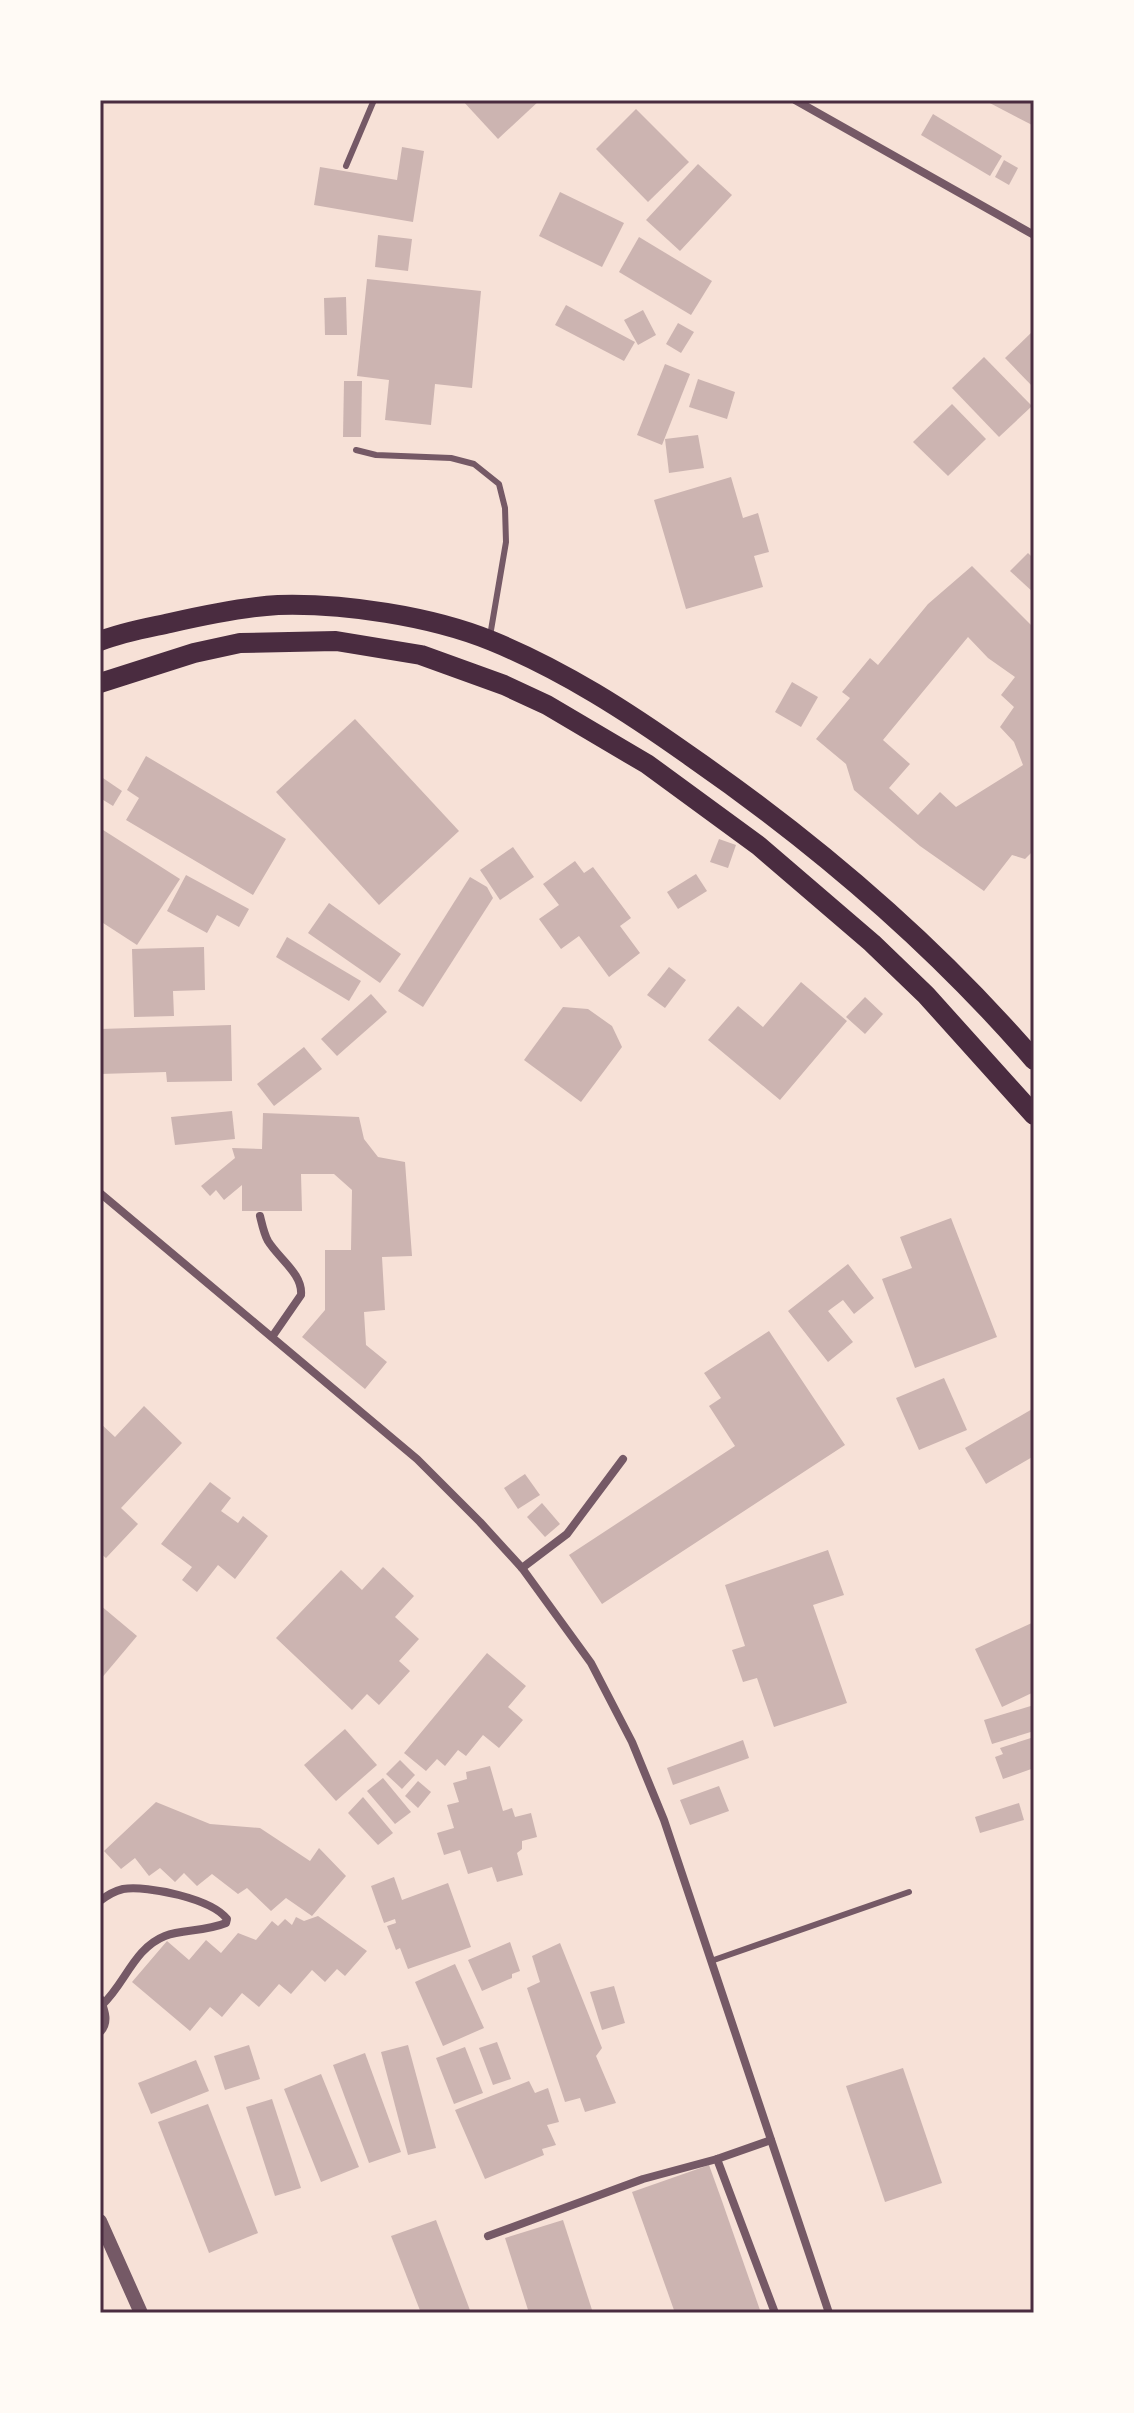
<svg xmlns="http://www.w3.org/2000/svg" width="1134" height="2413" font-family="'PT Sans Narrow',sans-serif">
<style>
.building{fill:#ccb4b1;fill-rule:evenodd}
.lines{fill:none;stroke-linecap:round;stroke-linejoin:round}
.service{stroke:#755966;stroke-width:6}
.minor{stroke:#755966;stroke-width:8}
.tertiary{stroke:#755966;stroke-width:14}
.primary{stroke:#4a2c40;stroke-width:20}
.neatline{fill:none;stroke:#4a2c40;stroke-width:3}
</style>
<rect width="100%" height="100%" fill="#f7e1d7"/>
<g class="building">
<path d="M462,100H540L498,139Z"/>
<path d="M984,100H1034V126Z"/>
<path d="M636,109L689,162L648,202L596,149Z"/>
<path d="M933,114L1002,156L990,176L921,135Z"/>
<path d="M402,147L424,151L413,222L314,205L320,167L397,180Z"/>
<path d="M1004,160L1018,168L1009,185L995,177Z"/>
<path d="M698,164L732,195L680,251L646,220Z"/>
<path d="M560,192L624,223L602,267L539,236Z"/>
<path d="M378,235L412,239L408,271L375,267Z"/>
<path d="M639,237L712,281L691,315L619,272Z"/>
<path d="M367,279L481,291L472,388L435,384L431,425L385,420L389,380L357,376Z"/>
<path d="M346,297L347,335H325L324,298Z"/>
<path d="M566,305L635,342L624,361L555,325Z"/>
<path d="M643,310L656,335L638,345L624,320Z"/>
<path d="M678,323L694,332L681,353L666,344Z"/>
<path d="M1034,330V388L1005,358Z"/>
<path d="M984,357L1032,406L999,437L952,388Z"/>
<path d="M665,364L690,374L662,445L637,435Z"/>
<path d="M698,379L735,392L727,419L689,407Z"/>
<path d="M344,381H362L361,437H343Z"/>
<path d="M952,404L986,439L948,476L913,442Z"/>
<path d="M698,435L704,468L669,473L665,439Z"/>
<path d="M731,477L743,518L758,513L769,552L754,556L763,587L686,609L654,500Z"/>
<path d="M1028,553L1034,559V593L1010,571Z"/>
<path d="M972,566L1034,628V850L1025,859L1012,855L984,891L920,846L854,790L846,764L816,739L850,698L842,692L870,658L878,665L928,604ZM968,637L988,658L1015,677L1001,695L1014,707L1000,727L1014,742L1023,765L956,807L940,792L918,815L889,788L910,764L883,740Z"/>
<path d="M792,682L818,697L801,727L775,712Z"/>
<path d="M355,719L459,831L379,905L276,792Z"/>
<path d="M146,756L286,839L253,895L126,820L139,798L127,790Z"/>
<path d="M100,776L122,791L113,806L100,798Z"/>
<path d="M100,828L180,879L137,945L100,921Z"/>
<path d="M719,839L736,845L728,868L710,862Z"/>
<path d="M513,847L534,877L500,900L480,870Z"/>
<path d="M575,861L584,873L593,867L631,918L620,926L640,953L609,977L579,936L561,949L539,919L559,905L543,884Z"/>
<path d="M696,874L707,891L678,909L667,892Z"/>
<path d="M186,875L249,909L239,927L217,915L207,933L167,911Z"/>
<path d="M470,877L487,887L493,898L423,1007L398,991Z"/>
<path d="M329,903L401,954L380,983L308,933Z"/>
<path d="M287,937L361,981L349,1001L276,957Z"/>
<path d="M204,947L205,990L173,991L174,1016L134,1017L132,949Z"/>
<path d="M669,967L686,980L665,1008L647,995Z"/>
<path d="M801,982L847,1021L780,1100L708,1040L738,1006L763,1027Z"/>
<path d="M371,994L387,1012L337,1056L321,1039Z"/>
<path d="M865,997L883,1014L865,1034L846,1017Z"/>
<path d="M563,1007L588,1009L612,1026L622,1047L581,1102L524,1060Z"/>
<path d="M231,1025L232,1081L167,1082L166,1072L100,1074V1029Z"/>
<path d="M304,1047L322,1069L274,1106L257,1084Z"/>
<path d="M232,1111L235,1139L175,1145L171,1117Z"/>
<path d="M263,1113L359,1117L364,1139L378,1157L405,1162L412,1256L382,1257L385,1310L364,1312L366,1345L387,1362L365,1389L302,1337L325,1310V1250H351L352,1190L334,1174H301L302,1211H242V1185L224,1200L216,1190L210,1196L201,1186L235,1158L232,1148L262,1149Z"/>
<path d="M951,1218L997,1337L915,1368L882,1279L912,1268L900,1237Z"/>
<path d="M848,1264L874,1298L854,1314L843,1300L828,1311L853,1342L828,1362L788,1311Z"/>
<path d="M769,1331L845,1445L602,1604L569,1555L735,1446L709,1406L721,1398L704,1373Z"/>
<path d="M944,1378L967,1430L919,1450L896,1398Z"/>
<path d="M144,1406L182,1443L121,1508L138,1524L106,1558L100,1553V1423L115,1437Z"/>
<path d="M1034,1408V1456L986,1484L965,1448Z"/>
<path d="M525,1474L540,1495L518,1509L504,1488Z"/>
<path d="M210,1482L231,1498L221,1511L238,1523L243,1516L268,1536L235,1579L218,1565L197,1592L182,1580L192,1567L161,1544Z"/>
<path d="M542,1503L560,1524L545,1537L527,1517Z"/>
<path d="M828,1550L844,1595L813,1605L847,1703L774,1727L757,1678L743,1682L732,1650L745,1646L725,1585Z"/>
<path d="M383,1567L414,1596L395,1617L419,1639L399,1661L410,1671L379,1705L367,1694L352,1710L276,1638L341,1570L362,1590Z"/>
<path d="M100,1605L137,1636L100,1680Z"/>
<path d="M1034,1622V1692L1002,1707L975,1649Z"/>
<path d="M487,1653L526,1686L508,1707L523,1720L499,1748L483,1735L466,1756L458,1750L445,1766L437,1759L426,1771L404,1753Z"/>
<path d="M1034,1705V1731L992,1744L984,1720Z"/>
<path d="M345,1729L377,1765L336,1801L304,1765Z"/>
<path d="M1034,1737V1768L1003,1779L995,1757L1003,1754L1000,1748Z"/>
<path d="M743,1740L749,1758L673,1785L667,1768Z"/>
<path d="M400,1760L415,1775L402,1789L386,1774Z"/>
<path d="M490,1766L503,1811L512,1808L515,1817L531,1813L537,1837L522,1841V1849L517,1853L523,1875L497,1882L492,1867L468,1874L460,1850L444,1855L437,1833L454,1828L447,1805L459,1802L453,1783L467,1779L466,1772Z"/>
<path d="M383,1778L411,1812L395,1824L367,1791Z"/>
<path d="M418,1781L431,1792L418,1808L405,1796Z"/>
<path d="M719,1786L729,1811L690,1825L680,1800Z"/>
<path d="M363,1797L393,1833L378,1845L348,1813Z"/>
<path d="M156,1802L210,1824L260,1828L310,1861L319,1848L346,1876L312,1916L286,1898L271,1911L247,1888L238,1894L212,1874L197,1886L184,1873L175,1882L160,1868L149,1876L135,1858L121,1869L104,1851Z"/>
<path d="M1019,1803L1024,1820L980,1833L975,1817Z"/>
<path d="M394,1877L402,1900L448,1883L471,1947L408,1969L400,1948L396,1950L387,1926L396,1923L395,1919L384,1923L371,1886Z"/>
<path d="M318,1916L367,1951L345,1976L337,1969L325,1982L312,1970L291,1994L279,1984L259,2007L242,1993L222,2017L210,2007L190,2031L132,1982L167,1941L189,1960L206,1940L221,1953L238,1933L256,1940L272,1921L278,1926L285,1919L292,1925L296,1917L304,1921Z"/>
<path d="M510,1942L520,1971L512,1974V1978L482,1991L468,1960Z"/>
<path d="M560,1943L602,2048L596,2056L616,2103L585,2112L580,2098L565,2102L527,1988L540,1982L532,1956Z"/>
<path d="M455,1964L484,2028L443,2046L415,1982Z"/>
<path d="M614,1986L625,2023L602,2030L590,1992Z"/>
<path d="M497,2042L511,2079L493,2085L479,2048Z"/>
<path d="M249,2045L260,2079L225,2090L214,2056Z"/>
<path d="M408,2045L436,2148L408,2155L381,2052Z"/>
<path d="M465,2047L483,2093L454,2104L436,2058Z"/>
<path d="M365,2053L401,2152L369,2163L333,2065Z"/>
<path d="M196,2060L209,2091L151,2114L138,2083Z"/>
<path d="M903,2068L942,2183L885,2202L846,2086Z"/>
<path d="M321,2074L359,2167L321,2182L284,2089Z"/>
<path d="M529,2081L535,2093L548,2088L559,2122L547,2125L556,2145L542,2149L544,2155L485,2179L455,2110Z"/>
<path d="M272,2099L301,2188L275,2196L246,2107Z"/>
<path d="M208,2104L258,2233L209,2253L158,2122Z"/>
<path d="M709,2165L722,2201L761,2313H675L632,2192Z"/>
<path d="M436,2220L471,2313H421L391,2236Z"/>
<path d="M563,2220L593,2313H529L505,2238Z"/>
</g>
<g class="lines">
<g class="service">
<path d="M346,166L374,100"/>
<path d="M356,450L376,455L451,458L474,464L499,484L505,508L506,542L490,636"/>
<path d="M711,1961L909,1892"/>
</g>
<g class="minor">
<path d="M795,100L1034,235"/>
<path d="M100,1193L417,1459L480,1522L522,1568L591,1663L632,1742L664,1820L829,2313"/>
<path d="M260,1216C262,1224 264,1234 268,1241C279,1259 303,1274 301,1295L272,1337"/>
<path d="M522,1568L567,1534L623,1459"/>
<path d="M100,1901C106,1896 115,1891 123,1889C148,1885 212,1899 227,1919L226,1923C204,1932 182,1929 165,1936C134,1948 125,1984 102,2005"/>
<path d="M100,1998C104,2009 110,2022 100,2032"/>
<path d="M717,2159L775,2313"/>
<path d="M488,2236L643,2179L717,2159L771,2140"/>
</g>
<path class="tertiary" d="M100,2221L141,2313"/>
<g class="primary">
<path d="M100,641C123,632 147,628 170,623C205,615 242,607 278,605C343,603 431,616 492,641C563,670 628,712 690,756C817,844 933,943 1034,1060"/>
<path d="M100,683L194,653L240,643L336,641L421,655L504,685L547,705L647,764L759,846L872,943L926,995L1034,1115"/>
</g>
</g>
<rect width="1134" height="2413" fill="none" stroke="#fffaf5" stroke-width="204"/>
<rect x="102" y="102" width="930" height="2209" class="neatline"/>
</svg>
